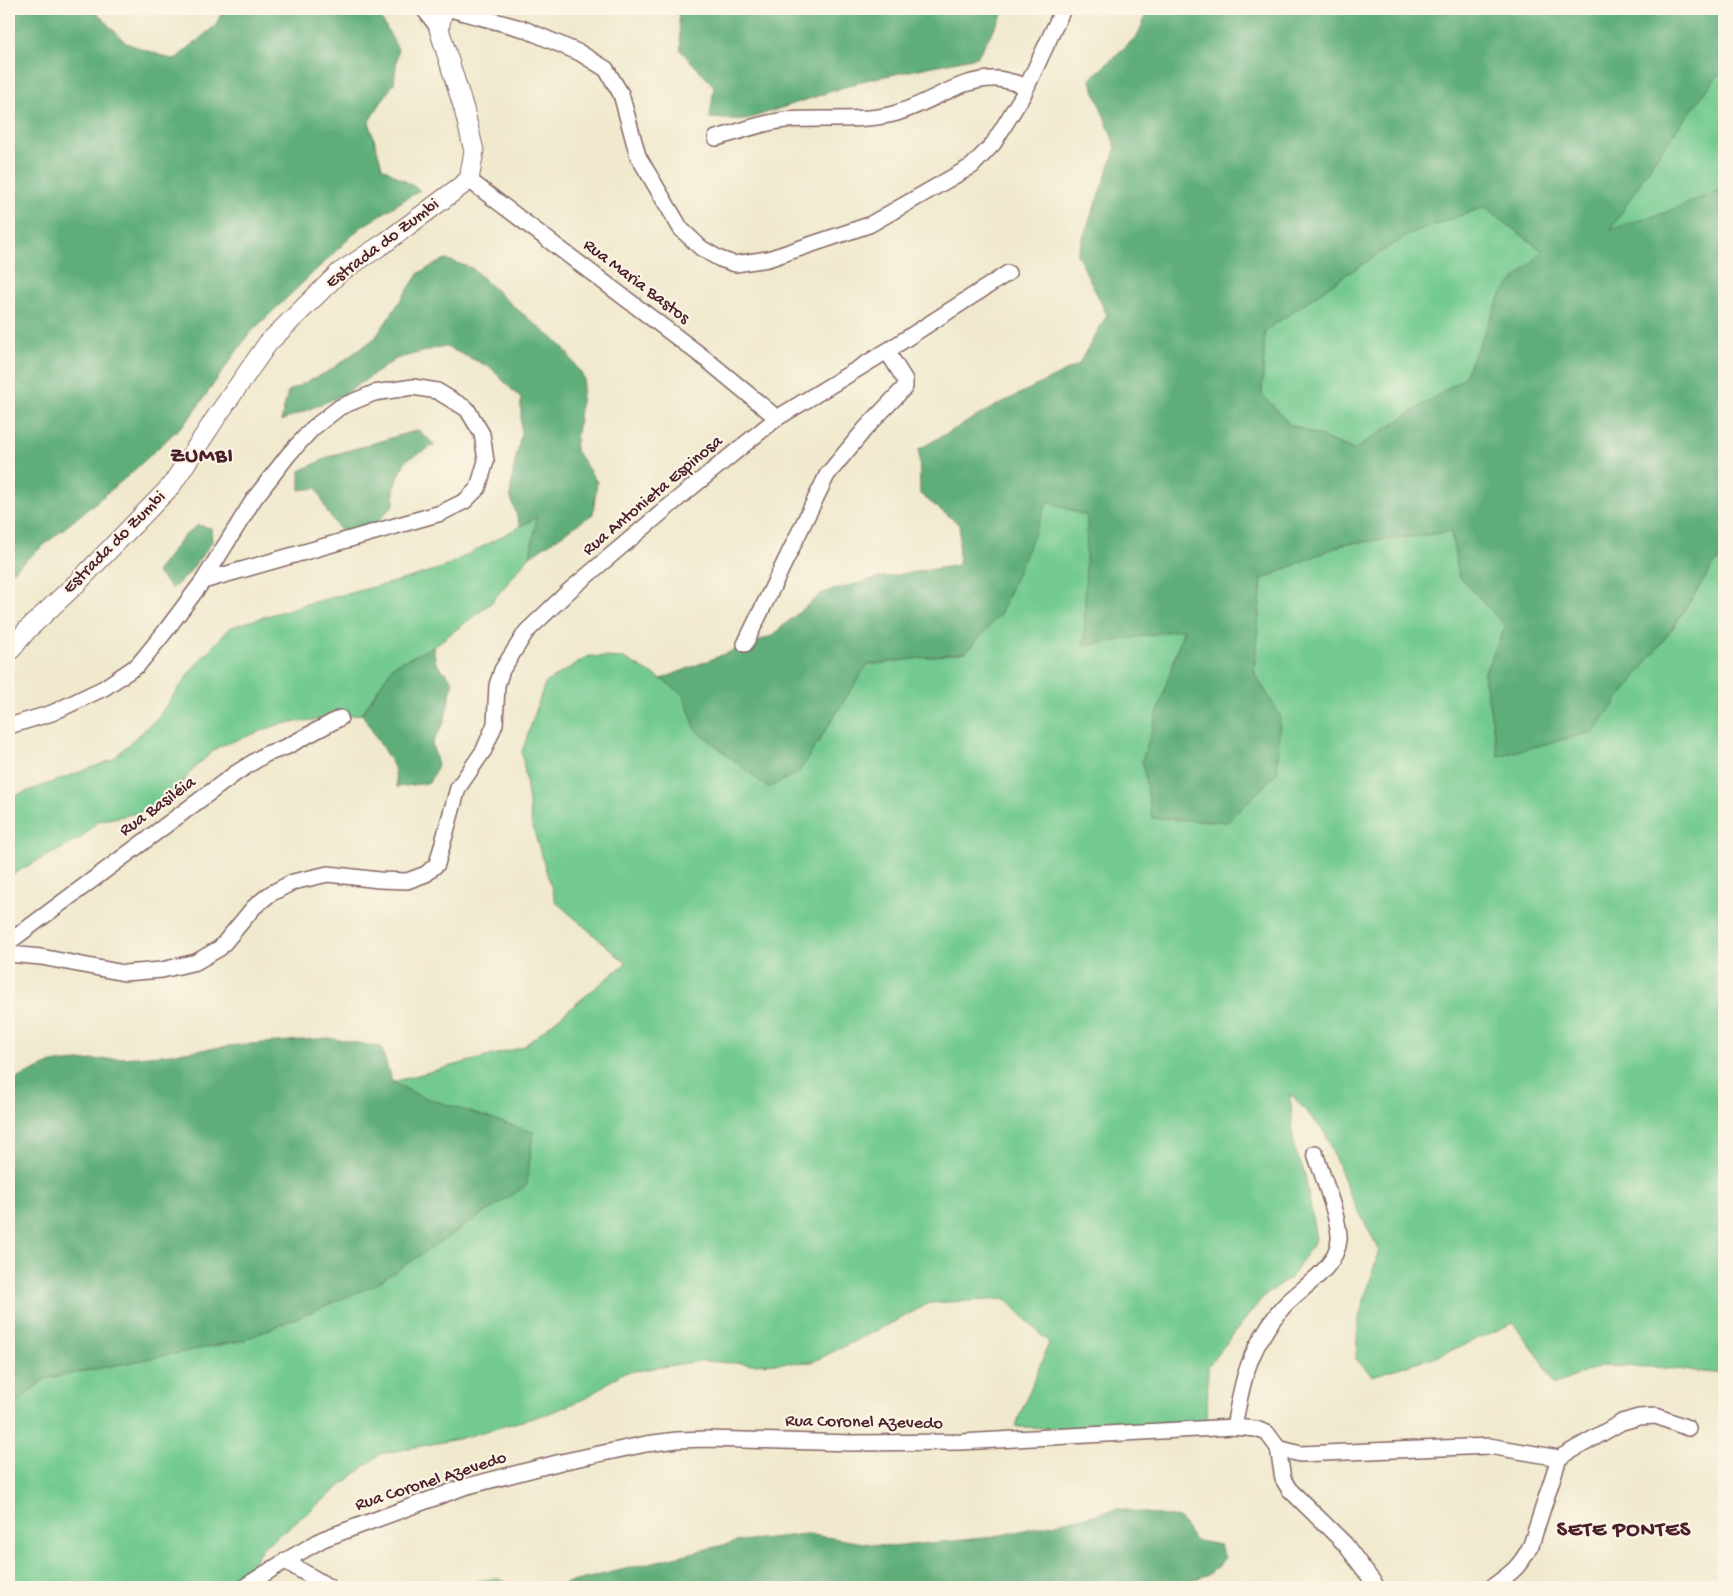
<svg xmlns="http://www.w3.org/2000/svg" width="1733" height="1596" font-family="'Gochi Hand',sans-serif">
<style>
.green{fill:#73ca90;stroke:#5e745e}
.forest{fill:#5eae7a;stroke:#546652;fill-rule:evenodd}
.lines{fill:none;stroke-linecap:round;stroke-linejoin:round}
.minor-casing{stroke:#846664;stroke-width:18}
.tertiary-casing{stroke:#846664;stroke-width:21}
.minor{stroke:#fff;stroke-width:15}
.tertiary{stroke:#fff;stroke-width:19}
.labels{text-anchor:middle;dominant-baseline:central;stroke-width:4.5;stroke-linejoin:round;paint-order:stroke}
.street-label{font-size:18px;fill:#4a1f2b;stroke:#fcf5e5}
.district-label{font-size:22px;font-weight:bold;letter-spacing:1px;fill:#4a1f2b;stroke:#fcf5e5}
</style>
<rect width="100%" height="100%" fill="#fcf5e5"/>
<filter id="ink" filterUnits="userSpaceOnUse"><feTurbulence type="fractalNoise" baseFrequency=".02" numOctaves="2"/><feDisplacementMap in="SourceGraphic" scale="10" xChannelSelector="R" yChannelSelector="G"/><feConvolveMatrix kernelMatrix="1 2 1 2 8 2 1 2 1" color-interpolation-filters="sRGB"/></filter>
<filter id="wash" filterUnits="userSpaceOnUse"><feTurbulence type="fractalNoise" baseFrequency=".0096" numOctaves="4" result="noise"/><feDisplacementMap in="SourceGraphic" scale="20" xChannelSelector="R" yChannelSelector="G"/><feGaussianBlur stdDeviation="1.12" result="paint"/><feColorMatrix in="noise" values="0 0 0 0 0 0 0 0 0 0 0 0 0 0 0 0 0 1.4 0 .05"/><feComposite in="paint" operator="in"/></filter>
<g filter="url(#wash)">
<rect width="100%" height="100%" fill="#f0e9cd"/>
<g class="green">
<path d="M1724,71V188L1667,212L1610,230L1661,150L1717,77Z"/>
<path d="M1484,207L1543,251L1502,293L1464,378L1354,450L1289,424L1262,394L1265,331L1335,282L1409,234Z"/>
<path d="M1047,501L1087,516L1184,629L1173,662L1280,716L1254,672L1262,579L1343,544L1451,532L1459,576L1506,626L1484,674L1498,756L1593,732L1672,629L1715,563L1724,558V1374L1655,1367L1600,1366L1554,1385L1542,1361L1513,1323L1443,1354L1372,1376L1356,1359L1358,1321L1379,1250L1348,1191L1325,1133L1290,1093L1294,1147L1305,1175L1316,1239L1291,1277L1263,1297L1208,1366L1207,1431L1015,1427L1049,1343L1006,1299L929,1303L888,1325L812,1362L751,1364L701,1361L622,1373L586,1398L550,1413L458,1439L380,1454L306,1514L263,1547L238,1587H9V1410L44,1379L244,1340L420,1096L392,1082L523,1047L626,963L556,902L532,825L522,752L545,683L589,656L624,658L661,679L683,694L696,730L799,771L867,665L966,652L1000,614Z"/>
<path d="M538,517L530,556L490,604L433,647L393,666L362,714L280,724L218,747L192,770L171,798L138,813L98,821L81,838L9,876V798L112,760L157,718L198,662L231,627L306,604L398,581L442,568Z"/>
</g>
<g class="forest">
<path d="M9,9H93L126,43L174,60L216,25L223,9H376L398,49L394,83L369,121L382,167L420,190L360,228L249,334L189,419L129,475L9,574Z"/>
<path d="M678,9H1006L977,57L866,80L745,120L710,118L714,86L681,51Z"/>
<path d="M1149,9H1324L1330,11L1480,12L1489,9H1724V71L1717,77L1661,150L1611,229L1667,212L1724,188V558L1715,563L1672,629L1593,732L1498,756L1484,674L1506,626L1459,576L1451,532L1343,544L1262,579L1254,672L1280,716L1277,773L1228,822L1152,818L1142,761L1184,629L1084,646L1087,516L1048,501L1000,614L966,652L867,665L799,772L768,788L696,730L683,694L661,679L771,636L822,593L878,578L958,565L960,525L920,494L919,449L999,404L1078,365L1107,315L1077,254L1116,148L1090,79L1137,36ZM1484,207L1543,251L1502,293L1464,378L1354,450L1289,424L1262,394L1265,331L1335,282L1409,234Z"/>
<path d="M445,259L472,268L505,299L563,347L584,378L575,449L597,482L593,514L530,556L537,517L520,526L510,495L514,466L521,435V399L490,367L444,346L396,359L345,394L281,421L288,391L329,371L375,338L419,273Z"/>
<path d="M418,430L435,445L406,460L394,487V504L376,524L343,534L327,512L317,488L300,490V471L333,455Z"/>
<path d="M198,525L211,528L212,542L188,574L172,589L156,572L183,537Z"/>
<path d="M433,647L436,663L453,681L444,723L432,744L438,765L429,783L397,787L394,767L362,714L393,666Z"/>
<path d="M329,1038L381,1047L392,1082L420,1096L533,1132L527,1185L375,1285L244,1340L44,1379L9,1410V1082L52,1063L162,1055L237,1045Z"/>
<path d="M1119,1509L1179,1518L1194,1540L1220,1545L1225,1558L1211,1573L1175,1587H551L740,1541L806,1534L890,1547L993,1537Z"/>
<path d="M496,1578L520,1587H437H438Z"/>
</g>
</g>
<g filter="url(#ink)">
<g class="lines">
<g class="minor-casing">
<g id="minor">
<path d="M424,9L439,29"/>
<path d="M450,9L524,29L580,53L606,69L621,94L638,156L681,229L701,248L720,259L735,264L768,259L869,225L972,166L993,144L1023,95L1063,9"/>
<path d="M716,138C739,132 763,122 786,120C820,117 856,122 889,115C926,107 959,77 997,79C1007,80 1018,84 1027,86"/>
<path d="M469,180L707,360L777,418"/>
<path d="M745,644L827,475L865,429L905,387V380L887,351"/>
<path d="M9,726L52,713L104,688L138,665L164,633L203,581L254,499L289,454L313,428L340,407L374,393L413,387L437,391L467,409L482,434L486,461L478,488L465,501L441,513L203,581"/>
<path d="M9,942L236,773L266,754L286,747L340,718"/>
<path d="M9,954L41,957L124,973L162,970L196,962L220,948L254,907L270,894L293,882L328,874L379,880L407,881L426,874L437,864L458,788L484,750L495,724L497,685L502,670L526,632L570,590L680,497L777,418L887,351L1008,273"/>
<path d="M1234,1427C1240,1395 1245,1364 1262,1337C1268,1326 1276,1315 1284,1306C1303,1286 1336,1269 1339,1240C1341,1223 1321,1172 1315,1153"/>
<path d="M1278,1448L1300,1454L1489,1446L1559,1458L1622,1422L1639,1417L1656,1416L1688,1428"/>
<path d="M244,1587L285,1561"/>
<path d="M329,1587L285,1561L323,1539L464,1487L561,1462L646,1444L677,1440L708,1439L852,1443L961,1442L1234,1427L1256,1429L1267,1433L1278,1448L1283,1479L1289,1489L1345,1544L1377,1587"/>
<path d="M1492,1587C1511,1573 1520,1567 1531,1545L1559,1458"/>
</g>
</g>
<g class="tertiary-casing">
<path id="tertiary" d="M9,652L27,630L78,582L171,486L217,416L268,343L339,273L386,242L469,180L474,151L464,109L439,29L443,9"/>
</g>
<use href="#minor" class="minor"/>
<use href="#tertiary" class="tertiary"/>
</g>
</g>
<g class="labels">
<g class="street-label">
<text transform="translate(383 244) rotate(-37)">Estrada do Zumbi</text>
<text transform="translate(636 282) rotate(37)">Rua Maria Bastos</text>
<text transform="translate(653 496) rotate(-40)">Rua Antonieta Espinosa</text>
<text transform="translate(115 543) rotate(-45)">Estrada do Zumbi</text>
<text transform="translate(158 807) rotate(-36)">Rua Basiléia</text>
<text transform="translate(864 1423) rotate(1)">Rua Coronel Azevedo</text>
<text transform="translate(431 1482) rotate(-18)">Rua Coronel Azevedo</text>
</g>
<g class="district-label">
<text x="202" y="457">ZUMBI</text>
<text x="1624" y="1531">SETE PONTES</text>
</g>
</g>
<rect width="1733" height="1596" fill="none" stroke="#fcf5e5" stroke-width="30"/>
</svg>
